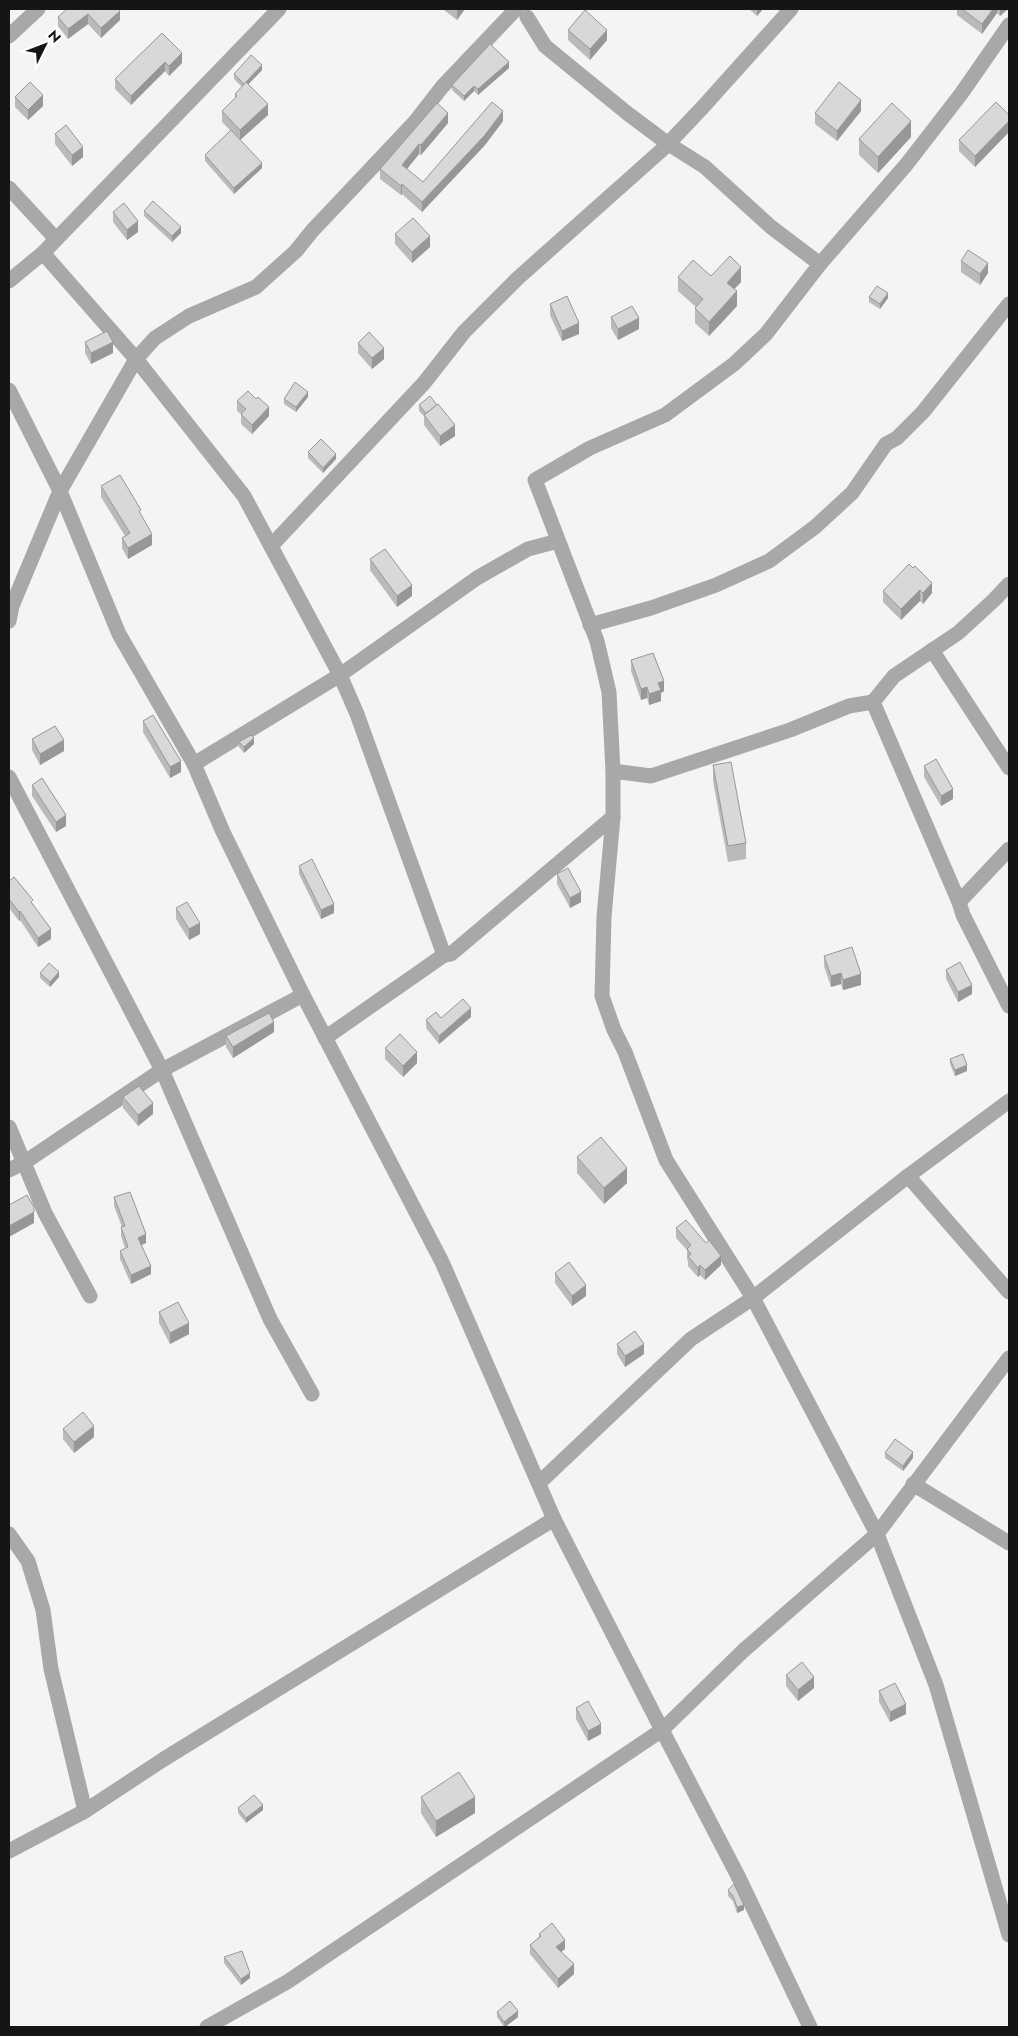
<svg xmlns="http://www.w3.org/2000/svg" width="1018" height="2036" font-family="Jost,sans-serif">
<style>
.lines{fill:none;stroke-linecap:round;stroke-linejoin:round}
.minor{stroke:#a9a8a7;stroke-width:15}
.wall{fill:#bababc}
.shaded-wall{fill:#979799}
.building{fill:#d8d8db;stroke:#979799}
</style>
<rect width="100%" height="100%" fill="#f4f4f7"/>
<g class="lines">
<g class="minor">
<path d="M516,9L442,87L414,123L312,231L296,251L256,287L189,316L155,338L136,359L60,491L119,634L194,764L223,832L303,995L442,1262L554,1519L662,1730L743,1651L877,1534L1009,1358"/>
<path d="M527,17L545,46L627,113L667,143L705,167L771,227L820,264"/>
<path d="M1009,25L961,94L906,165L820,264L766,334L734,364L665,415L590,448L535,480L597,641L609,692L613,771V817L604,917L602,996L614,1030L625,1052L666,1160L753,1298L877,1534L936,1685L1009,1935"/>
<path d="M9,36L38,9"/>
<path d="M9,188L56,239"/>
<path d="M43,253L136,359L244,496L340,675L357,714L444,955L451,954L613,817"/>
<path d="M9,281L43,253L279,9"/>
<path d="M9,390L60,491L12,606L9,621"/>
<path d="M271,546L424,383L464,332L518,278L664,148L702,108L791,9"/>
<path d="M590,625L651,608L716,585L769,561L815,527L852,493L886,444L897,438L923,412L1009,304"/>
<path d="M932,650L1009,768"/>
<path d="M194,764L340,675L477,578L528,549L558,541"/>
<path d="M613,771L651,776L790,730L849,706L873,702"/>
<path d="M9,777L162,1070L270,1319L312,1394"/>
<path d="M1009,849L959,902L963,915L1009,1006"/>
<path d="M959,902L873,702L894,676L958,633L994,600L1009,584"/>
<path d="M325,1038L444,955"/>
<path d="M9,1127L45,1213L90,1296"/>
<path d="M9,1170L25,1162L162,1070L303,995"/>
<path d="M908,1176L1009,1292"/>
<path d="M539,1483L691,1339L753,1298L908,1176L1009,1101"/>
<path d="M913,1484L1009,1543"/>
<path d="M9,1534L28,1561L43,1610L51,1669L85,1811"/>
<path d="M9,1851L85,1811L164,1759L554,1519"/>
<path d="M207,2027L287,1982L662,1730L738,1876L810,2027"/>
</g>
</g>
<g class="wall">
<path d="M444,9H465L457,20L444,10Z"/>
<path d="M749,9H763L757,16Z"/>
<path d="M957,9H1008L1000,16L997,13L982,34L957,15Z"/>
<path d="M120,11V20L101,38L88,24L68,39L58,26V17Z"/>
<path d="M568,30L607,40L590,60L568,40Z"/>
<path d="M162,33L182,63L169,76L165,71L131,105L115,89V79Z"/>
<path d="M509,68L478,95L474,91L464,101L452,90V85Z"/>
<path d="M262,70L248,84L268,115L240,140L262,168L234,194L205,161V155L231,131L222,122V111L235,99V94L242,87L234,79V74Z"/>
<path d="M15,97L43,106L28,120L15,107Z"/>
<path d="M861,111L837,141L815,124V113Z"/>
<path d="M1009,115V132L975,167L959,151V140Z"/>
<path d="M503,121L485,145L422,212L402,194L401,195L380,179V169L448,123L421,155L419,154L407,169L423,182Z"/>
<path d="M55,134L83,157L72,166L55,144Z"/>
<path d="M911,137L878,173L859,155V139Z"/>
<path d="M144,211L181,233L172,242L144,216Z"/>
<path d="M113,212L138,232L127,240L113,222Z"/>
<path d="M395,234L430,247L412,263L395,244Z"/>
<path d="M961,261L988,273L980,285L961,272Z"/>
<path d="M711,276L741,282L734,289L737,306L709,336L695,323V308L696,307L678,291V277Z"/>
<path d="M869,297L888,298L880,309L869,302Z"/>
<path d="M550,304L579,334L562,341L550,315Z"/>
<path d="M611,317L639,329L618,340L611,328Z"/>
<path d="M85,342L113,353L91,364L85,353Z"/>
<path d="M358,343L384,359L372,369L358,353Z"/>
<path d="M308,397L296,412L284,404V399Z"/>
<path d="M237,401L269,416L252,434L241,424V414L237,411Z"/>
<path d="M419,405L455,436L440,446L424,425V416L419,411Z"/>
<path d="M308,452L336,459L323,473L308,458Z"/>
<path d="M101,486L141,515L152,545L128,559L122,548V538L125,536L101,497Z"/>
<path d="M370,559L412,596L397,607L370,570Z"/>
<path d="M913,568L932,593L923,604L920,601L901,620L883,602V591Z"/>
<path d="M631,660L664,691L661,693V701L649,705L647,698L641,700L631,671Z"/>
<path d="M143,721L181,772L170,778L143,732Z"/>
<path d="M32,739L64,751L40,765L32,750Z"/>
<path d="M239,742L254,744L244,753L239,747Z"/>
<path d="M713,765L746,843V859L728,862L713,781Z"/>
<path d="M924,766L953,799L941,806L924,777Z"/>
<path d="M32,785L66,826L56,832L32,796Z"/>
<path d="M299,866L334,913L321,919L299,874Z"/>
<path d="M557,874L581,902L570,908L557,884Z"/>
<path d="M9,881L33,904L51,939L38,947L20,920L19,921L9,908Z"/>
<path d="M176,908L200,934L189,940L176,919Z"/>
<path d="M824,956L861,985L843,990L841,984L831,987L824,966Z"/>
<path d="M946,970L972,994L958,1002L946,979Z"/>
<path d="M40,973L59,977L50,987L40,978Z"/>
<path d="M471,1017L439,1044L426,1028V1020L441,1018Z"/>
<path d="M274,1032L233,1058L226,1047V1036Z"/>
<path d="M385,1048L417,1063L403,1077L385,1059Z"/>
<path d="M950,1059L967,1071L955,1076L950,1064Z"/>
<path d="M123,1097L153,1114L138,1126L123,1108Z"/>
<path d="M577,1157L627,1183L604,1204L577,1173Z"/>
<path d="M114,1197L146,1243L142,1245L151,1274L131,1284L120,1259V1251L125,1248L121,1236V1227H122L114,1206Z"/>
<path d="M676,1228L721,1265L705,1280L700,1275L698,1277L688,1266V1261L687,1259V1250L676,1238Z"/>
<path d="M555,1273L586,1296L572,1306L555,1283Z"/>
<path d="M159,1312L189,1334L170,1344L159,1323Z"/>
<path d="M617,1344L644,1354L625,1367L617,1354Z"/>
<path d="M63,1429L94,1437L74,1453L63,1439Z"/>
<path d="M885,1453L913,1458L903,1471L885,1458Z"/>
<path d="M786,1675L814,1688L798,1701L786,1686Z"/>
<path d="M879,1691L906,1714L890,1722L879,1702Z"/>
<path d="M576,1708L601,1734L588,1741L576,1719Z"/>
<path d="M421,1797L475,1813L436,1837L421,1813Z"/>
<path d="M238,1808L263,1810L246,1823L238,1813Z"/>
<path d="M734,1884L744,1910L737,1913L733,1901L728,1896V1890Z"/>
<path d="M539,1934L565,1949L561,1952L574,1974L558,1988L530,1954V1945L539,1937Z"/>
<path d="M224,1957L250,1978L241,1985L224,1963Z"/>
<path d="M497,2012L518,2017L504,2027L497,2017Z"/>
</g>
<g class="shaded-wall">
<path d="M457,9H465L457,20Z"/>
<path d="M757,9H763L757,16Z"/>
<path d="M993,9H997V13L982,34V24Z"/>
<path d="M1000,9H1008L1000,16Z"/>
<path d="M120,11V20L101,38V28Z"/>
<path d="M88,14V24L68,39V29Z"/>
<path d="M607,30V40L590,60V49Z"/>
<path d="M182,53V63L169,76V66Z"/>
<path d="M165,62V71L131,105V96Z"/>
<path d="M509,62V68L478,95V89Z"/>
<path d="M262,65V70L244,89V84Z"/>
<path d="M474,86V91L464,101V96Z"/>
<path d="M43,95V106L28,120V110Z"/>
<path d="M861,100V111L837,141V131Z"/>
<path d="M268,104V115L240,140V130Z"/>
<path d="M503,111V121L485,145L422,212V202Z"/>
<path d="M448,113V123L421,155V145Z"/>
<path d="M911,121V137L878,173V157Z"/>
<path d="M1009,121V132L975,167V156Z"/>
<path d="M419,144V154L402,175V165Z"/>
<path d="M83,147V157L72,166V155Z"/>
<path d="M262,163V168L234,194V188Z"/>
<path d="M402,184V194L401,195V186Z"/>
<path d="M138,221V232L127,240V230Z"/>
<path d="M181,227V233L172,242V236Z"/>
<path d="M430,236V247L412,263V252Z"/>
<path d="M988,263V273L980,285V274Z"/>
<path d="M741,267V282L727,297V283Z"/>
<path d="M737,291V306L709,336V322Z"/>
<path d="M888,293V298L880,309V304Z"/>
<path d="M639,318V329L618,340V329Z"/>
<path d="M579,323V334L562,341V331Z"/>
<path d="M113,342V353L91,364V353Z"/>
<path d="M384,348V359L372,369V358Z"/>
<path d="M308,392V397L296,412V407Z"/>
<path d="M269,407V416L252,434V425Z"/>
<path d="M455,425V436L440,446V436Z"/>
<path d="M336,454V459L323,473V468Z"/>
<path d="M152,534V545L128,559V548Z"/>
<path d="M932,583V593L923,604V593Z"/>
<path d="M412,585V596L397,607V596Z"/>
<path d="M920,590V601L901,620V609Z"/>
<path d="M664,681V691L661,693V701L649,705V694L658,683Z"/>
<path d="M647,687V698L641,700V689Z"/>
<path d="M254,738V744L244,753V747Z"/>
<path d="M64,740V751L40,765V754Z"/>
<path d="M181,761V772L170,778V767Z"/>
<path d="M953,789V799L941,806V796Z"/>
<path d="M66,815V826L56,832V822Z"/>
<path d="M581,892V902L570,908V898Z"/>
<path d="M334,904V913L321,919V910Z"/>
<path d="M20,911V920L19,921V912Z"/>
<path d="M200,923V934L189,940V929Z"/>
<path d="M51,929V939L38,947V938Z"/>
<path d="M59,972V977L50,987V982Z"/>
<path d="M841,973V984L831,987V976Z"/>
<path d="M861,974V985L843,990V980Z"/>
<path d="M972,985V994L958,1002V992Z"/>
<path d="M471,1008V1017L439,1044V1036Z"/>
<path d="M274,1022V1032L233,1058V1047Z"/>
<path d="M417,1052V1063L403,1077V1066Z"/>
<path d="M967,1065V1071L955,1076V1070Z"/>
<path d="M153,1103V1114L138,1126V1115Z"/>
<path d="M627,1168V1183L604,1204V1188Z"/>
<path d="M34,1212V1223L9,1237V1226Z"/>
<path d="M146,1234V1243L138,1246V1238Z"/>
<path d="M721,1256V1265L705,1280V1270Z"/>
<path d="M700,1265V1275L698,1277V1268Z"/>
<path d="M151,1266V1274L131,1284V1275Z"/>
<path d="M586,1285V1296L572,1306V1296Z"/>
<path d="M189,1323V1334L170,1344V1333Z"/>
<path d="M644,1344V1354L625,1367V1356Z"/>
<path d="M94,1426V1437L74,1453V1442Z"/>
<path d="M913,1452V1458L903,1471V1466Z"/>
<path d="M814,1677V1688L798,1701V1690Z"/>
<path d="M906,1704V1714L890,1722V1712Z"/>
<path d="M601,1724V1734L588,1741V1731Z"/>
<path d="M475,1797V1813L436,1837V1821Z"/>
<path d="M263,1805V1810L246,1823V1818Z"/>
<path d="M744,1905V1910L737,1913V1907Z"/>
<path d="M565,1940V1949L556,1956V1947Z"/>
<path d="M574,1964V1974L558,1988V1979Z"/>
<path d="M250,1973V1978L241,1985V1979Z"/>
<path d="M518,2011V2017L505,2027L504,2022Z"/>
</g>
<g class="building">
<path d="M67,9H119L120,11L101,28L88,14L68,29L58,17Z"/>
<path d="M962,9H993L982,24Z"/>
<path d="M585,10L607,30L590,49L568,30Z"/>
<path d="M162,33L182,53L169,66L165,62L131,96L115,79Z"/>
<path d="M490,44L509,62L478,89L474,86L464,96L452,85Z"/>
<path d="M251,55L262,65L244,84L234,74Z"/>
<path d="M30,82L43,95L28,110L15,97Z"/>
<path d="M246,82L268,104L240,130L222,111L237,96L235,94Z"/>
<path d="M839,82L861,100L837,131L815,113Z"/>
<path d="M492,102L503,111L485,135L422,202L402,184L401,186L380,169L437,103L448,113L421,145L419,144L402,165L423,182Z"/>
<path d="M996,102L1009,115V121L975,156L959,140Z"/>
<path d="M892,103L911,121L878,157L859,139Z"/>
<path d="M66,125L83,147L72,155L55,134Z"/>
<path d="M231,130L262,163L234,188L205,155Z"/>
<path d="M153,201L181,227L172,236L144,211Z"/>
<path d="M124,203L138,221L127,230L113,212Z"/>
<path d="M413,218L430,236L412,252L395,234Z"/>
<path d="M968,250L988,263L980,274L961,261Z"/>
<path d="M730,256L741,267L727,283L737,291L709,322L695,308L703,299L678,277L693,260L711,276Z"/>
<path d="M877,286L888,293L880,304L869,297Z"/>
<path d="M567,296L579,323L562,331L550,304Z"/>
<path d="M632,306L639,318L618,329L611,317Z"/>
<path d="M107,331L113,342L91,353L85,342Z"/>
<path d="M369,332L384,348L372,358L358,343Z"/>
<path d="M295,382L308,392L296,407L284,399Z"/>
<path d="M248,391L256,399L258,397L269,407L252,425L241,414L246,409L237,401Z"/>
<path d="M430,396L437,405L426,413L419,405Z"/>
<path d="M438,404L455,425L440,436L424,415Z"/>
<path d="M321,439L336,454L323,468L308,452Z"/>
<path d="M120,475L141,510L139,511L152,534L128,548L122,538L130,533L101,486Z"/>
<path d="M385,549L412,585L397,596L370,559Z"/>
<path d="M909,564L913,568L915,566L932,583L923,593L920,590L901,609L883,591Z"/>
<path d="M653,653L664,681L658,683L661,690L649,694L647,687L641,689L631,660Z"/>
<path d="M153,715L181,761L170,767L143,721Z"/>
<path d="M55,726L64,740L40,754L32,739Z"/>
<path d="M251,735L254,738L244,747L239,742Z"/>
<path d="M936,759L953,789L941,796L924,766Z"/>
<path d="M731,762L746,843L728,846L713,765Z"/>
<path d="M42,778L66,815L56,822L32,785Z"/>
<path d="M312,859L334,904L321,910L299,866Z"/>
<path d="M568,868L581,892L570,898L557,874Z"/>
<path d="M14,877L33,900L31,902L51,929L38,938L20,911L19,912L9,899V881Z"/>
<path d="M187,902L200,923L189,929L176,908Z"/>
<path d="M852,947L861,974L843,980L841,973L831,976L824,956Z"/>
<path d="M960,962L972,985L958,992L946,970Z"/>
<path d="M49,963L59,972L50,982L40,973Z"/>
<path d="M463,999L471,1008L439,1036L426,1020L436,1012L441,1018Z"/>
<path d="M269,1013L274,1022L233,1047L226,1036Z"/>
<path d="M400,1034L417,1052L403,1066L385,1048Z"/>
<path d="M963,1054L967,1065L955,1070L950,1059Z"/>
<path d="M139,1086L153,1103L138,1115L123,1097Z"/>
<path d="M601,1137L627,1168L604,1188L577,1157Z"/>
<path d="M130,1192L146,1234L138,1238L151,1266L131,1275L120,1251L128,1247L121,1227L125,1226L114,1197Z"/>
<path d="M27,1195L34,1207V1212L9,1226V1205Z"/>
<path d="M686,1220L706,1243L709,1240L721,1256L705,1270L700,1265L698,1268L688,1256L691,1254L687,1249L691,1245L676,1228Z"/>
<path d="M569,1262L586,1285L572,1296L555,1273Z"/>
<path d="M178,1302L189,1323L170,1333L159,1312Z"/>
<path d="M635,1331L644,1344L625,1356L617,1344Z"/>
<path d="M83,1412L94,1426L74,1442L63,1429Z"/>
<path d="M895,1439L913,1452L903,1466L885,1453Z"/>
<path d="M802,1662L814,1677L798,1690L786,1675Z"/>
<path d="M895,1683L906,1704L890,1712L879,1691Z"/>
<path d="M588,1701L601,1724L588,1731L576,1708Z"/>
<path d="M459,1772L475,1797L436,1821L421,1797Z"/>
<path d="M254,1795L263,1805L246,1818L238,1808Z"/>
<path d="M734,1884L744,1905L737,1907L733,1896L728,1890Z"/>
<path d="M552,1923L565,1940L556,1947L574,1964L558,1979L530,1945L541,1936L539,1934Z"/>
<path d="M242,1951L250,1973L241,1979L224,1957Z"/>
<path d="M510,2001L518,2011L504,2022L497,2012Z"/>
</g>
<rect width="1018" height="2036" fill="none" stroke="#151516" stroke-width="20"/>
<g transform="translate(45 45) rotate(48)" stroke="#ffffff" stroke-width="4" paint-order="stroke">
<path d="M0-4L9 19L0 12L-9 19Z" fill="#151516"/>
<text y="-8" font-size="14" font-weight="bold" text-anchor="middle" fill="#151516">N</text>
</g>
</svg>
